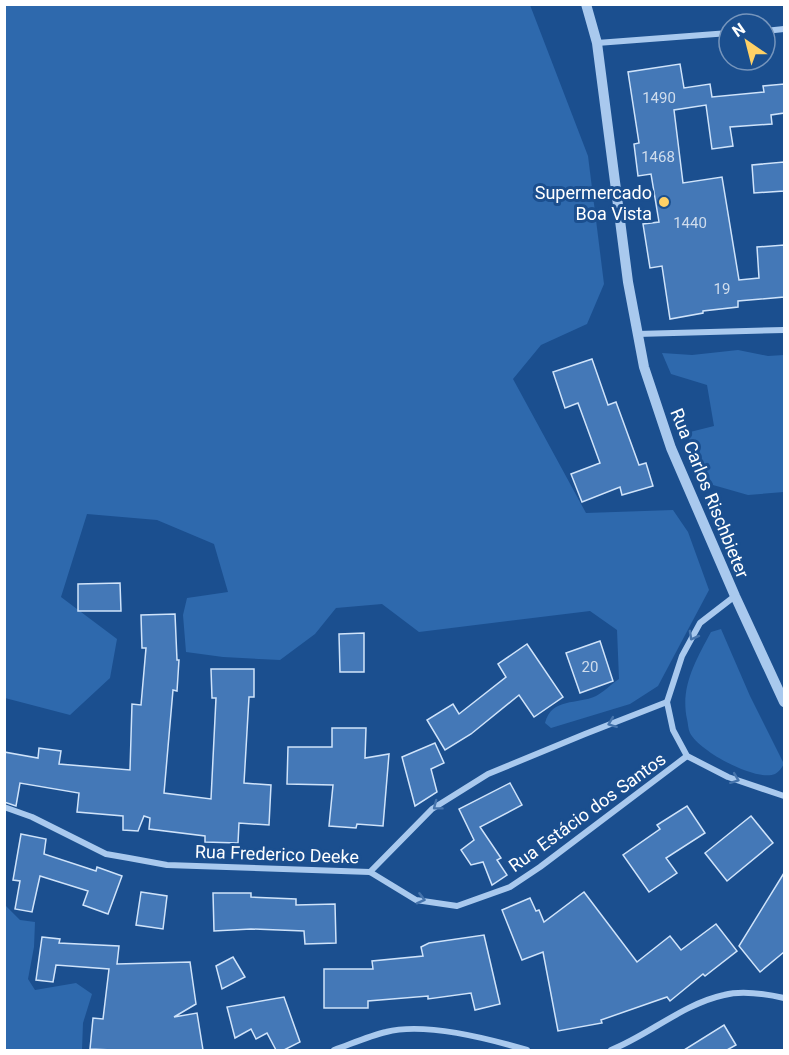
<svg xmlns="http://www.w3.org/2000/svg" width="789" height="1055" font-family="Roboto,sans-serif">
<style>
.green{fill:#2e69ad}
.building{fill:#4478b7;stroke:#cfe3fa;stroke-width:1.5}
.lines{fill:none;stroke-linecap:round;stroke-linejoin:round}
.minor{stroke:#a9c9ee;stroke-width:6}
.tertiary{stroke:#a9c9ee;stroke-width:10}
.oneway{stroke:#4674ac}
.poi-dot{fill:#ffd166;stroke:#1b4f8f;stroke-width:2}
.labels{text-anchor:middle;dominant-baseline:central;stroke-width:6;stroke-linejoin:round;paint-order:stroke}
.number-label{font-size:15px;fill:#d0dded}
.poi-label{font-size:18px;fill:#fff;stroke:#1b4f8f;text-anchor:end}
.street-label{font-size:18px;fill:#fff;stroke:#1b4f8f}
</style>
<rect width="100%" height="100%" fill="#1b4f8f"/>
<g class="green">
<path d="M5,5H530L588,156L604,284L587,324L541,345L513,379L586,513L673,510L688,532L709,590L658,686L630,704L551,728L545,723C552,697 577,705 596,696C604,692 611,684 619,679L617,630L590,611L419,632L382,604L336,608L315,634L280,660L223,657L186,652L183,615L187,598L228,592L214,544L157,520L87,514L61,597L117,639L110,678L70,715L5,698Z"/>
<path d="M738,350L768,356L784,355V492L748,495L713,485L686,433L714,426L707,385L671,374L662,353L692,355Z"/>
<path d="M721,629L750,696L784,764C782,767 779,772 775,774C756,782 699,751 690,733C688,729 688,723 687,719C680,687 696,660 711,632Z"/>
<path d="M5,905L20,920L35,922L34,947L28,979L35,990L76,983L92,994L83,1023L82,1050H5Z"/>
</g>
<g class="building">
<path d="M680,64L684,88L710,84L712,97L764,92L763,86L784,84V113L771,115L772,124L730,127L733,146L712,149L706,105L674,110L683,183L722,177L739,280L759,278L757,247L784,245V297L738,301V307L703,311V313L670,319L662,266L650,268L643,224L659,222L651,174L638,176L634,144L639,143L628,72Z"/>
<path d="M784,162V191L754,193L752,165Z"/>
<path d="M592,359L608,405L616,402L639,465L646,463L653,486L622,495L620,487L582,502L571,474L600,463L578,403L565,408L553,372Z"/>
<path d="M120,583L121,611H78V584Z"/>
<path d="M175,614L177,660H179L177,691L173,690L164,793L211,799L216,698H212L211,669H254V697H249L244,783L271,785L269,825L239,823L238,843L205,842V836L149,829L150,818L144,816L138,831L123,830V816L77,812L79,793L20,783L16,806L4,802V752L38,758L39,748L61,751L59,764L130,770L132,704L141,705L146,648H142L141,615Z"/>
<path d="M364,633V672H340L339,634Z"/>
<path d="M600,641L613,681L580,693L566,653Z"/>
<path d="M527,644L563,697L534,717L519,695L471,734L445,750L427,720L453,704L459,714L506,677L498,664Z"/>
<path d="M332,728H366L365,758L389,754L383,826L357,824L356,828L329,826L333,785L287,784L288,747H332Z"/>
<path d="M435,743L444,763L431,769L437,792L415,806L402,757Z"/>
<path d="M510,783L522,805L480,827L501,858L497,860L507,875L492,885L483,862L471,865L461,850L474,840L459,809Z"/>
<path d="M687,806L705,833L666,858L677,873L649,892L623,855L660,829L657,825Z"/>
<path d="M751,816L773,843L727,881L705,853Z"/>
<path d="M21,834L46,839L44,854L96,871L97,867L122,876L108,914L83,905L88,891L40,876L32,912L15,909L20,881L13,880Z"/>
<path d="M784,873V952L760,972L739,946Z"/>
<path d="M141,892L167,896L163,929L136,925Z"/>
<path d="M584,892L637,962L670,936L681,950L716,924L737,951L705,976L703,974L670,1001L667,997L601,1020L602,1023L558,1031L543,952L522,960L502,910L530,898L536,911L539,910L544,922Z"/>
<path d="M213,893H251V897L296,899V905L335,904L336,943L305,944L304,931L251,929L214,931Z"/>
<path d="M484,935L500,1004L475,1010L471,993L428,999V996L368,1001V1008H324V969H373L372,961L423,956L421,947L429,943Z"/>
<path d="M42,937L60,939L59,943L119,946L117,964L190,962L196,1004L174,1017L197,1013L203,1050H113L90,1049L93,1018L103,1019L109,969L56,965L53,982L36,980Z"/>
<path d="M233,957L245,977L222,989L216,966Z"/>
<path d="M284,997L300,1042L284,1050H276L267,1033L256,1039L251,1029L235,1038L227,1007Z"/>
<path d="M724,1025L736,1045L727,1050H684Z"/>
</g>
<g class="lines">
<g class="minor">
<path d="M765,31L784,29"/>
<path d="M597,43L729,33"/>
<path d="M637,334L784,330"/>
<path d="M735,596L700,623L682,656L667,702L673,730L687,756L728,777L784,796"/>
<path d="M4,807L32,817L106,854L129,858L167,865L370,872L416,900L457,906L510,887L540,867L687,756"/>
<path d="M370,872L432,809L488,774L585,734L667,702"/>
<path d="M334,1050C351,1044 369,1036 386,1032C424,1022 490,1039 527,1050"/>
<path d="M611,1050C649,1035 683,1004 724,995C743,990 766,994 784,998"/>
</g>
<path class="tertiary" d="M586,4L597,43L628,282L644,367L671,448L735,596L784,702"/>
</g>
<defs><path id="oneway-chevron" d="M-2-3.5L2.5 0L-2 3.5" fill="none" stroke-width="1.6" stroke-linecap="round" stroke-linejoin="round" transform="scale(1.5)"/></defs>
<g class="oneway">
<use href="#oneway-chevron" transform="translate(693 636) rotate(119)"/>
<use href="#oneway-chevron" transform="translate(612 723) rotate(159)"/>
<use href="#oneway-chevron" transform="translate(735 779) rotate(21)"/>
<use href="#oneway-chevron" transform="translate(437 806) rotate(143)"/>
<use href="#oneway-chevron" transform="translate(421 899) rotate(14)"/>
</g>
<circle class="poi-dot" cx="664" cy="202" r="6"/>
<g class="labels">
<g class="number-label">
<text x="659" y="98">1490</text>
<text x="658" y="157">1468</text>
<text x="690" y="223">1440</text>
<text x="722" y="289">19</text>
<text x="590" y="667">20</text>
</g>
<g class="poi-label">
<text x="652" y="192">Supermercado<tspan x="652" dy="21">Boa Vista</tspan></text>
</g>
<g class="street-label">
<text transform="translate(710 493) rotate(68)">Rua Carlos Rischbieter</text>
<text transform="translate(587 812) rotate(-36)">Rua Estácio dos Santos</text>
<text transform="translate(277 854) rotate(2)">Rua Frederico Deeke</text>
</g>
</g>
<rect width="789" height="1055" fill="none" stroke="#ffffff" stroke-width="12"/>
<g transform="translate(747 42) rotate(325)"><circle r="28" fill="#1b4f8f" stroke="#7695bc" stroke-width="1.5"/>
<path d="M0-4.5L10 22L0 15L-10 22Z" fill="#ffd166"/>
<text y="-9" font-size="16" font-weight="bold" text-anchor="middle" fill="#ffffff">N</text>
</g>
</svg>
